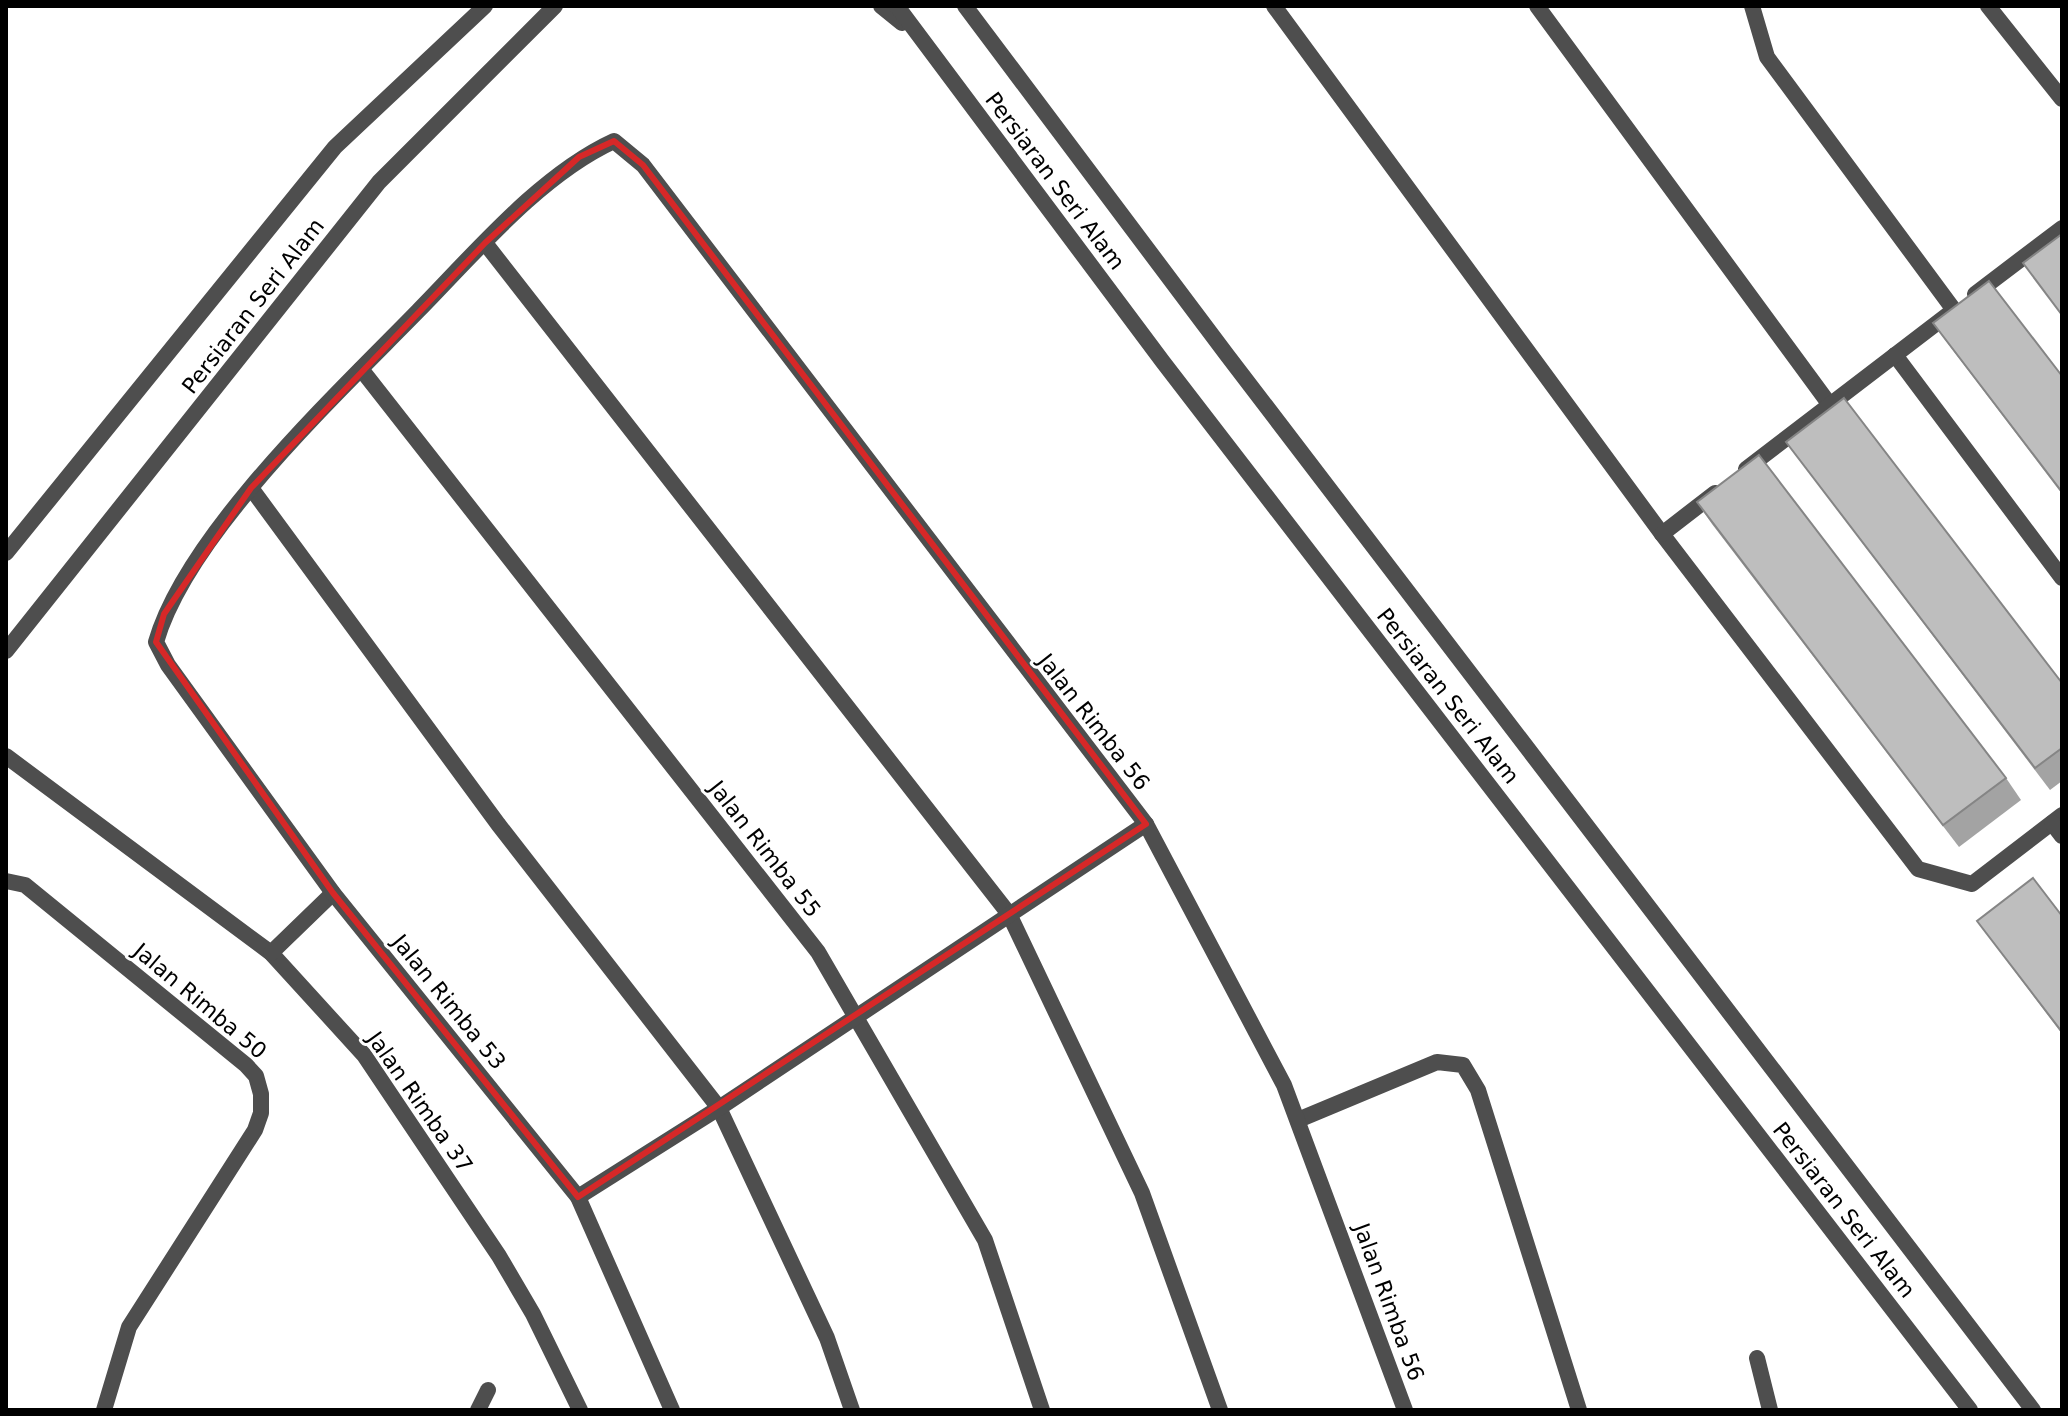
<svg xmlns="http://www.w3.org/2000/svg" width="2068" height="1416" font-family="'DejaVu Sans',sans-serif">
<style>
.lines{fill:none;stroke-linecap:round;stroke-linejoin:round}
.service{stroke:#4e4e4e;stroke-width:16}
.minor{stroke:#4e4e4e;stroke-width:16}
.tertiary{stroke:#4e4e4e;stroke-width:16}
.wall{fill:#a3a3a3}
.building{fill:#bebebe;stroke:#858585;stroke-width:2}
.marked{fill:none;stroke:#d62828;stroke-width:6;stroke-linejoin:round}
.labels{text-anchor:middle;dominant-baseline:central;stroke-width:6;stroke-linejoin:round;paint-order:stroke}
.street-label{font-size:22px;fill:#000;stroke:#fff}
</style>
<rect width="100%" height="100%" fill="#fff"/>
<g class="lines">
<g class="service">
<path d="M1274,6L1662,534L1918,869L1972,884L2062,815"/>
<path d="M1537,6L1830,405"/>
<path d="M1752,6L1767,57L1954,310"/>
<path d="M485,243L1009,914L1142,1193L1220,1410"/>
<path d="M1975,294L2062,228"/>
<path d="M1895,355L2062,578"/>
<path d="M1746,469L1950,313"/>
<path d="M251,488L498,824L719,1108L827,1338L852,1410"/>
<path d="M1662,534L1715,493"/>
<path d="M2052,823L2062,836"/>
<path d="M1298,1120L1437,1062L1463,1065L1478,1090L1579,1410"/>
</g>
<g class="minor">
<path d="M1988,6L2062,99"/>
<path d="M361,369L818,952L985,1240L1042,1410"/>
<path d="M6,553L335,147L485,6"/>
<path d="M6,651L379,182L555,6"/>
<path d="M6,756L271,953L364,1055L499,1256L533,1314L580,1410"/>
<path d="M6,881L25,885L246,1065L256,1076L261,1094V1113L255,1130L129,1327L104,1410"/>
<path d="M271,953L333,893"/>
<path d="M578,1197L719,1108L1146,824"/>
<path d="M1757,1358L1770,1410"/>
<path d="M478,1410L488,1390"/>
<path d="M672,1410L578,1197L333,893L168,665L156,642C187,534 338,393 418,311C475,253 540,175 614,141L643,165L1146,824L1284,1085L1405,1410"/>
</g>
<g class="tertiary">
<path d="M881,6L902,23"/>
<path d="M897,6L1163,362L1970,1410"/>
<path d="M965,6L1227,355L2033,1410"/>
</g>
</g>
<g class="wall">
<path d="M1933,323L2062,376V494L1949,345Z"/>
<path d="M1786,442L2062,683V781L2050,790Z"/>
<path d="M1697,502L2006,778L2021,800L1959,847L1712,524Z"/>
<path d="M2062,916V1034L1977,921Z"/>
</g>
<g class="building">
<path d="M2062,234V315L2023,263Z"/>
<path d="M1989,281L2062,376V492L1933,323Z"/>
<path d="M1844,398L2062,683V748L2035,768L1786,442Z"/>
<path d="M1759,455L2006,778L1943,825L1697,502Z"/>
<path d="M2033,878L2062,916V1032L1977,921Z"/>
</g>
<path class="marked" d="M614,141L643,165L1146,824L578,1197L333,893L156,642L164,614L251,488L485,243L579,157Z"/>
<g class="labels">
<g class="street-label">
<text transform="translate(1055 181) rotate(53)">Persiaran Seri Alam</text>
<text transform="translate(253 306) rotate(-52)">Persiaran Seri Alam</text>
<text transform="translate(1448 696) rotate(52)">Persiaran Seri Alam</text>
<text transform="translate(1094 722) rotate(52)">Jalan Rimba 56</text>
<text transform="translate(765 849) rotate(52)">Jalan Rimba 55</text>
<text transform="translate(200 1001) rotate(40)">Jalan Rimba 50</text>
<text transform="translate(449 1002) rotate(51)">Jalan Rimba 53</text>
<text transform="translate(420 1102) rotate(55)">Jalan Rimba 37</text>
<text transform="translate(1844 1210) rotate(52)">Persiaran Seri Alam</text>
<text transform="translate(1389 1302) rotate(70)">Jalan Rimba 56</text>
</g>
</g>
<rect width="2068" height="1416" fill="none" stroke="#000000" stroke-width="16"/>
</svg>
